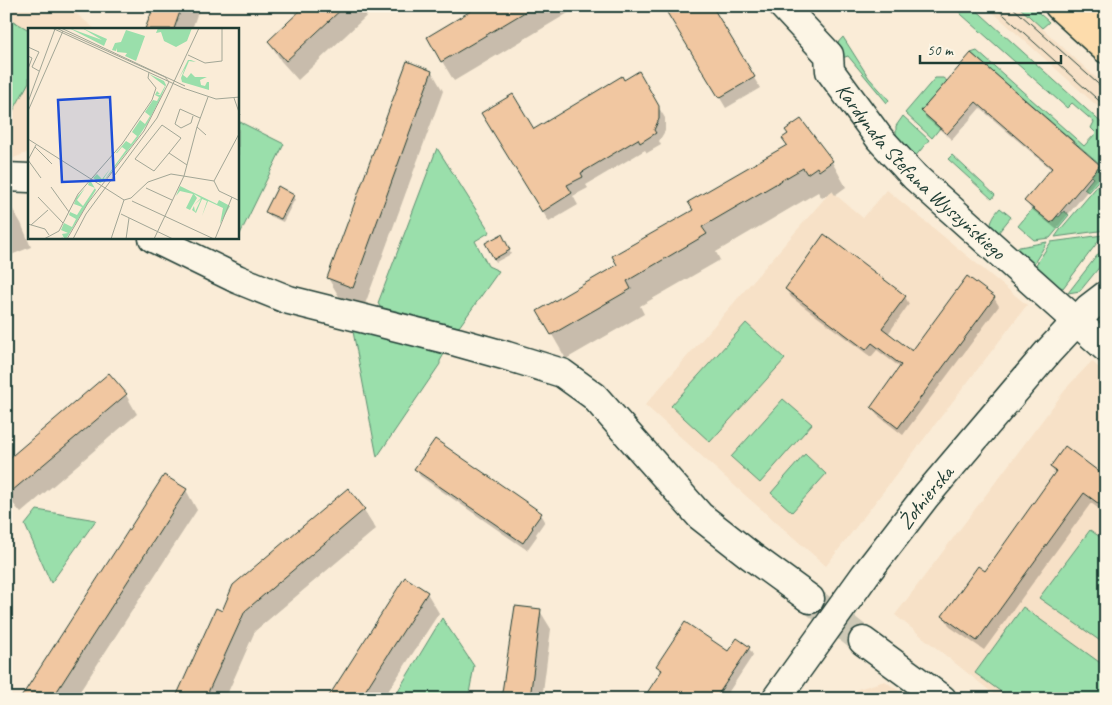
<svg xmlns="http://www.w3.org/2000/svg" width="1112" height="705" font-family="Caveat,sans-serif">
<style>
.built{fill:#f7e1c7}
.green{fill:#9adfab;stroke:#5c8e70}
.shadow{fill:#0003}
.building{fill:#f1c7a1;stroke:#1f3d34}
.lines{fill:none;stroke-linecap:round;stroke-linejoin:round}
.minor-tunnel{stroke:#cec9b6;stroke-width:28;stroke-dasharray:28 14;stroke-linecap:butt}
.minor-casing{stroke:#1f3d34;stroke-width:31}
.major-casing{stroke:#1f3d34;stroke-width:31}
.minor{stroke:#fcf5e5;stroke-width:28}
.major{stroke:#fddcac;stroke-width:28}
.tram{stroke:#1f3d34;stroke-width:1}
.labels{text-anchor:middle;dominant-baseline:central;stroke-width:4;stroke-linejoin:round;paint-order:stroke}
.street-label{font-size:21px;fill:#1f3d34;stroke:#fcf5e5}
.inset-road{fill:none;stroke:#a2a696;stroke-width:1}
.view{fill:#1d4ed8;fill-opacity:0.15;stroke:#1d4ed8;stroke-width:2.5}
.inset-edge{fill:none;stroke:#1f3d34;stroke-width:2.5}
</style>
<rect width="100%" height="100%" fill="#faecd7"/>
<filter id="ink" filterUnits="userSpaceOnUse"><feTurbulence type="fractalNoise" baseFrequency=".02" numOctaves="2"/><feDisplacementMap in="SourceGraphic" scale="10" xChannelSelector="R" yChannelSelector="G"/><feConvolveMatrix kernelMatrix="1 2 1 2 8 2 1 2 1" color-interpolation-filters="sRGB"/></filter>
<g filter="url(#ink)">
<g class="built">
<path d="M6,6H67L95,29H29V152L6,161Z"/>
<path d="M986,6H1018L1106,87V114Z"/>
<path d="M887,190L1027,305L826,566L746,496L645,405L831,191L863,218Z"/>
<path d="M1092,361L1106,375V699H1000L895,615L1069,385Z"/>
<path d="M885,681L910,699H850L858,689Z"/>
</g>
<g class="green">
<path d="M954,6H972L1106,127V172L1088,192L1084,189L1093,178L1091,176L1100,164L971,53L977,51L1084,146L1096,133L1091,128L1094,122L1072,103L1067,108L962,15Z"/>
<path d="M1018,6H1031L1049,22L1042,28Z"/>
<path d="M6,17L29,30V82L6,124Z"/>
<path d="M843,37L869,78L889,100L887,103L848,56L839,59L834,47Z"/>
<path d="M935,78H943L947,81L921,111L940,128L932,138L905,113Z"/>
<path d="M903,116L929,140L914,158L896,136V126Z"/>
<path d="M238,121L284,144L240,234L238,233Z"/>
<path d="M437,148L490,232L475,241L488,266L499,271L459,327L380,307L378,303Z"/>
<path d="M952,155L995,195L992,199L948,159Z"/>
<path d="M1106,176V230L1055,237L1060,230Z"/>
<path d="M1000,208L1011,217L998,233L991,227C991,218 995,214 1000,208Z"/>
<path d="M1033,208L1051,223L1057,216L1059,217L1064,211L1069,215L1050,238L1034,240L1018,226Z"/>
<path d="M1103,235L1063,288L1055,285L1035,266L1051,242Z"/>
<path d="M1047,242L1033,265L1014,248Z"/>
<path d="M1106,244V259L1080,291L1068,293Z"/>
<path d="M351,321L448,347L440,361V364L377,457Z"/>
<path d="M746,323L785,359L710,442L671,406Z"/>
<path d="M783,399L812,424L760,483L731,457Z"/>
<path d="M805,454L826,474L792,512L771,493Z"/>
<path d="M37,510L96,520L51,583L25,525Z"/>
<path d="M1090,530L1106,541V645L1039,598Z"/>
<path d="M1023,607L1106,667V699H1011L975,673Z"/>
<path d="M442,618L474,666L468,699H393Z"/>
</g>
<g class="shadow">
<path d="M155,6H200L192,29H147Z"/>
<path d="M307,6H377L298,80L281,61L269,41Z"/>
<path d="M481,6H580L454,81L428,38Z"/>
<path d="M665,6H711L760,88L726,108Z"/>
<path d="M971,55L1099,165L1103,172L1056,229L1030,208L1026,201L1052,170L980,108L952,140L926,118L922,111Z"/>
<path d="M432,72L443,91L364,307L340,298L328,278Z"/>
<path d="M638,73L665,118V131L659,141L661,145L647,153L645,150L586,185L588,188L573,196L578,205L549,222L483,113L534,131Z"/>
<path d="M801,121L832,162L846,187L835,195L832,191L822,198L818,192L716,252L720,260L640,306L644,314L566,359L539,312L619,265L694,211L788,146Z"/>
<path d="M293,196L295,199L283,222L268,215L267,211Z"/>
<path d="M9,203L21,223L31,247L6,257V205Z"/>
<path d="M502,236L511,254L496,262L487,244Z"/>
<path d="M786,289L905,297L909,304L888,334L912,352L994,298L999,306L903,435L877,415L872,407L901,368L877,350L871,357L791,297Z"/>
<path d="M126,395L137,414L21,513L6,495Z"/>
<path d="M1051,467L1101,475L1106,469V514L1091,503L984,650L950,627L944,616L985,573L1055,474Z"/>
<path d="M416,469L541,514L545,521L536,534L537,536L527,550L420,476Z"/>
<path d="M186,490L197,510L75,699H21Z"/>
<path d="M364,510L376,529L255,631L225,699H177L222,612Z"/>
<path d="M6,516L12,525L6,537Z"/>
<path d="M427,593L439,613L383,699H329Z"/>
<path d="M540,611L551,629L542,699H503Z"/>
<path d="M749,648L753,655L724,699H645L662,673L657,666L729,653Z"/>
</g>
<g class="building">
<path d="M154,6H182L174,29H145Z"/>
<path d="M305,6H345L286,61L268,41Z"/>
<path d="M479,6H535L441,62L427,37Z"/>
<path d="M663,6H712L755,77L719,98Z"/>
<path d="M971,53L1100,165L1051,223L1024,201L1052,168L976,102L947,134L921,111Z"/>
<path d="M407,61L432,71L353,288L327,278Z"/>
<path d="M639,71L659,106V119L654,130L656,133L640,143L638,139L581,173L583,177L567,185L572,193L542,212L481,113L513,94L534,129L622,76L624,80Z"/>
<path d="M801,119L833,161L819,171L817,167L807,174L803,168L702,227L707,234L627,281L631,289L551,335L537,311L617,265L612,256L693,210L688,202L787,145L782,138L788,134L785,130Z"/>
<path d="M278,186L294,195L281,219L265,212Z"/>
<path d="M502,234L510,250L494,259L485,243Z"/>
<path d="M824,234L906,296L882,328L912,351L967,276L995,297L898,428L871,407L901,365L872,343L866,350L785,289Z"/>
<path d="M109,373L127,394L6,496V461Z"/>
<path d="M435,439L542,513L532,527L533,528L523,543L414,469Z"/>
<path d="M1065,446L1106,477V509L1084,493L977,641L942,616L978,566L985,571L1056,471L1050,467Z"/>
<path d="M164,475L187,489L52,699H20Z"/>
<path d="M348,488L365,509L245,611L205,699H175L216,608L222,611L233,585Z"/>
<path d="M405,577L428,592L360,699H327Z"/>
<path d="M515,606L541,609L530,699H501Z"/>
<path d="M685,622L728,651L737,638L750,647L715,699H643L662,670L656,666Z"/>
</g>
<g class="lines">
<path class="minor-tunnel" d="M810,599L863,641"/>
<g class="minor-casing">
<g id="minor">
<path id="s1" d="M783,6L829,55L830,71L880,139L915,177L1106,348"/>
<path d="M6,177L29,178"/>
<path d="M153,238L237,279L289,300L457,342L507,356L562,373L594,396L700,516L751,556L810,599"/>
<path d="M863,641L942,699"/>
<path id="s2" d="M776,699L865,575L925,497L1048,352L1089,308L1106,295"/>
</g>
</g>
<g class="major-casing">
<g id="major">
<path d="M1059,6L1106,49"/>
<path d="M1097,6L1106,14"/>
</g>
</g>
<use href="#minor" class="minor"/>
<use href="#major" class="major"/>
<g class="tram">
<path d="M994,6L1106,107"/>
<path d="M1011,6L1106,91"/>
</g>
</g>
</g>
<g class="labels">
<g class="street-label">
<text stroke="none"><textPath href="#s1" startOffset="219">Kardynała Stefana Wyszyńskiego</textPath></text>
<text stroke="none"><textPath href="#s2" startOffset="251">Żołnierska</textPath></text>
</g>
</g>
<g transform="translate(28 28)">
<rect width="211" height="211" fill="#faecd7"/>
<path d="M41,0L74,12L54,0L79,11L76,18ZM130,0H164L159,13L148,19L136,13L133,4L128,5ZM98,2L117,8L108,33L97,28L99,25L89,24V20L88,23L84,22L87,15L93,14ZM160,32H163L168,34L161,33L155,47L159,50L163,45L167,49H179L172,52L173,57L177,58L179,54H181V62L154,54L153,50L157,40L151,50ZM121,46L136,53L138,57L132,71L119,96L109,111L76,153L72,155L65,150L69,146L74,151L82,141L76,150L77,151L98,122L94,119L89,125H88L98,113L103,116L109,108L104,104L112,92L117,96L122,88L117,84L125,72L129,73L131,69L127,67L129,63L132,66H128L132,67L137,58ZM62,152L68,162L38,211H36L33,209L36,210L34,206L40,205L33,202L36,195L44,199L48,191L41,187L42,184L49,187L54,179L46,176L48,170L57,160L49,172L55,178L67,160L60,157ZM152,158L189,176L191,172L202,178L192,196L195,180L180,173L174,188L179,173L174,171L168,185L164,182L166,178L167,184L173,171L166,177L173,170L166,166L169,170L162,182L158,180L165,166L152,163L148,168Z" fill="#9adfab"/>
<path class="inset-road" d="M24,0L155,60L188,71L212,69M28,0L137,49L141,54L116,103L60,175L39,211M33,0L157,58M0,19L11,24L4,39L11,43M160,27L177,35L194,33V0M0,28L4,30L0,41M206,70L212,87M0,74L27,1M0,83L35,3M165,88L163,95L153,100L147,96L152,81L172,90M178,107L169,99L180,69M0,111L96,172L103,170L120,154L143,146L186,153L212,104M7,119L24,136M141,125L153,110L134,97L107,131L126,143L141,125L159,137M0,132L13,150M0,132L8,117M186,153L191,163L212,173M23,159L41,184M118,160L144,172M10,169L35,195M104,173L186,211M93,186L145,211M0,196L17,201L21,207M3,197L20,182M16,211L31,203L50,166L94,116L124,72L128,60L120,50L121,44M45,211L58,186L129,90L171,0M83,211L96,172M98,211L101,190M126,211L156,148L169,99M187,211L204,169"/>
<path class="view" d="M82,69L86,152L34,154L30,72Z"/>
<rect width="211" height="211" class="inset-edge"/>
</g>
<rect width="1112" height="705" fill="none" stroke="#fcf5e5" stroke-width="25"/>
<rect x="12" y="12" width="1087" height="680" fill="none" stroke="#1f3d34" stroke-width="2" filter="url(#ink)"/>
<path d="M920 55v8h141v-8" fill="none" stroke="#1f3d34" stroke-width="2.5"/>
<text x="927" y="55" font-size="15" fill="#1f3d34" stroke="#fcf5e5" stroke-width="4" paint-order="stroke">50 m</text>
</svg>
